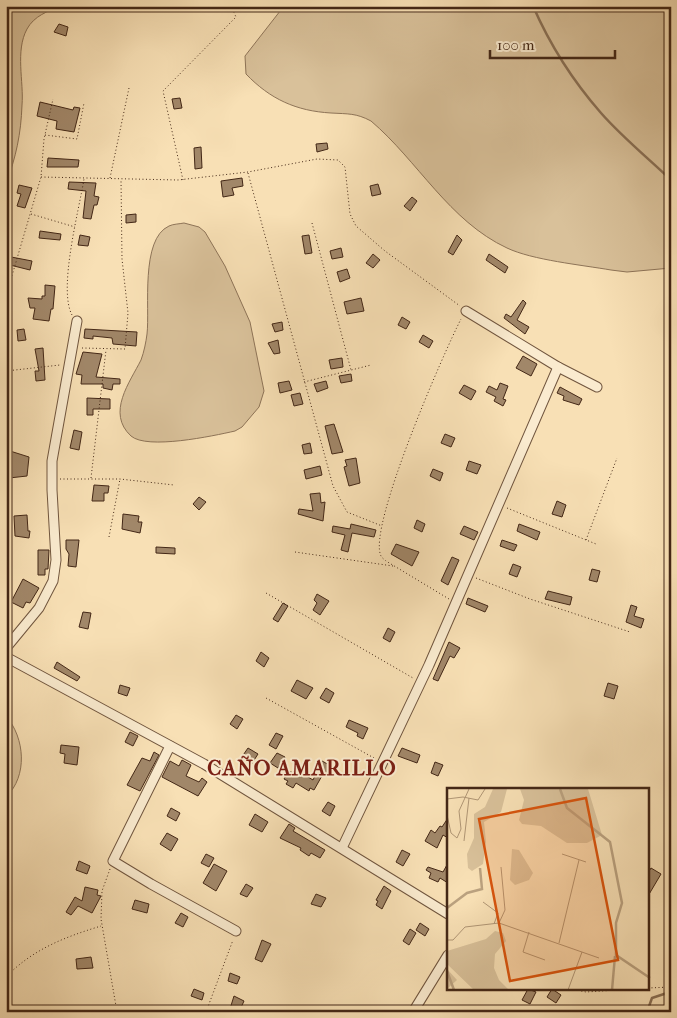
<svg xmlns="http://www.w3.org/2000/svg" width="677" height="1018" font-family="'IM FELL French Canon',serif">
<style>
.green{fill:#d9c19a;stroke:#8e7458}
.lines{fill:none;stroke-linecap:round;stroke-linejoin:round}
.stream{stroke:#8a7055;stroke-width:2.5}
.building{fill:#a18769;stroke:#432716}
.street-casing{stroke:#70553e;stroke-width:11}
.path{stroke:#432716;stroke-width:1;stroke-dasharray:1 2.5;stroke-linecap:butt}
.street{stroke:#faebcf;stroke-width:9}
.labels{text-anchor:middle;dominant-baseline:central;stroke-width:4;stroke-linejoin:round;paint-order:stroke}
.district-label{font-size:21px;font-weight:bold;letter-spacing:1px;fill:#7a1f14;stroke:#faebcf}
.inset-river{fill:none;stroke:#baa17f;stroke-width:2.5}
.inset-road{fill:none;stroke:#b09675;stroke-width:1}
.view{fill:#d8540d;fill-opacity:0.15;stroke:#d8540d;stroke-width:2.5}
.inset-edge{fill:none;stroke:#432716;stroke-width:2.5}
</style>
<rect width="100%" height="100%" fill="#f8e0b5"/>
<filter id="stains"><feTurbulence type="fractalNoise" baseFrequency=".004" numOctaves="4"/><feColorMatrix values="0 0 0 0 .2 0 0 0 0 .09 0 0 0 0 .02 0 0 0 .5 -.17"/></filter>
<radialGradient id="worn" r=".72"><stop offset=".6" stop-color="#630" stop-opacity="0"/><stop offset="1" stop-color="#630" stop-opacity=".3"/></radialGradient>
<g class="green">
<path d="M6,6H61C48,11 34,16 27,29C15,51 24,82 22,105C21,134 16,157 6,184Z"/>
<path d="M284,6H671V268L627,272L611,270C582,265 532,260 507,248C449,221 418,161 371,121C356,113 348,114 331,113C296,111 270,99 246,74L245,56Z"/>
<path d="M184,223L199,227L205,232L225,266L250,322L264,391L259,407L242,427L235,431C213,436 147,450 131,436C106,413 130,382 141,360C144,352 146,342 147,334C150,309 140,239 169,226C173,224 179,224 184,223Z"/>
<path d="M6,716C25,738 28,776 6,797Z"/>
</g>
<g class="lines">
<g class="stream">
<path d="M533,6C550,45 573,81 601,113C622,137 648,158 671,180"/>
<path d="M671,957L668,973L671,993"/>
<path d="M647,1012L652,998L670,992"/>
</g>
</g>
<g class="building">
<path d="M59,24L68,27L66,36L54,32Z"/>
<path d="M180,98L182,108L174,109L172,99Z"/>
<path d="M40,102L73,110L74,107L80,108L74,132L56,129L57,121L37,116Z"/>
<path d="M327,143L328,149L317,152L316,144Z"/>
<path d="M201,147L202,168L195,169L194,148Z"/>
<path d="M48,158L79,160L78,167H47Z"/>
<path d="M242,178L243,186L232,188L234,195L223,197L221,181Z"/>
<path d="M69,182L96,183L94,196L99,197L97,205H94L91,219L83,218L86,191L68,189Z"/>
<path d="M378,184L381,194L372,196L370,186Z"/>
<path d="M19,185L32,188L25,208L17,206L21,194L17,193Z"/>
<path d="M412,197L417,201L410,211L404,206Z"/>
<path d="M136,214V222L126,223V215Z"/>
<path d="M40,231L61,234L60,240L39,238Z"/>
<path d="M80,235L90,237L88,246L78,245Z"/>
<path d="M309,235L312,253L305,254L302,236Z"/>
<path d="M457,235L462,240L453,255L448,252Z"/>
<path d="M341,248L343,257L332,259L330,251Z"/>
<path d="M373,254L380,260L373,268L366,263Z"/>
<path d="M489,254L508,267L505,273L486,260Z"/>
<path d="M6,256L32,261L30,270L6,264Z"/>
<path d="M347,269L350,278L340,282L337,272Z"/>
<path d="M45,285L55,286L53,309H51L49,321L33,319L35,308H30L28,298L42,299V296H45Z"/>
<path d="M361,298L364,311L347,314L344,302Z"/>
<path d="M523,300L526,303L517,320L529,327L525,334L504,318L506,314L511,317Z"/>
<path d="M402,317L410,322L406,329L398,325Z"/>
<path d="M282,322L283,330L275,332L272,324Z"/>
<path d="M24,329L26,340L18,341L17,330Z"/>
<path d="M85,329L137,332L136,346L113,344L112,338L93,336V339L84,338Z"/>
<path d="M423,335L433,341L429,348L419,342Z"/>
<path d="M278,340L280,353L274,354L268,343Z"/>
<path d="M43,348L45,380L36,381L35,371H39L35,349Z"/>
<path d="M83,352L102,354L96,377L120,379V384H113L112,390L103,388V384H81L82,375L76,374Z"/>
<path d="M523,356L537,364L531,376L516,368Z"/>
<path d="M342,358L343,367L331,369L329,360Z"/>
<path d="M351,374L352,381L341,383L339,376Z"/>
<path d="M289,381L292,390L280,393L278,383Z"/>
<path d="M326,381L328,388L317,392L314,384Z"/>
<path d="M500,383L508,386L503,399L506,400L503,406L494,401L496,397L486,392L489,386L497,390Z"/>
<path d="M464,385L476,391L471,400L459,393Z"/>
<path d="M560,387L582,399L579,405L563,400L564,396L557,393Z"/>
<path d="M300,393L303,404L294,406L291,395Z"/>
<path d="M87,398L110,399V409H93V415H87Z"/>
<path d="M334,424L343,452L332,454L325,426Z"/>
<path d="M74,430L82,432L79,450L70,448Z"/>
<path d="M445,434L455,438L451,447L441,443Z"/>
<path d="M310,443L312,453L304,454L302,445Z"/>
<path d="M10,451L29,457L27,476L9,478L7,462Z"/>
<path d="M356,458L360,483L349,486L344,467L347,466L345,460Z"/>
<path d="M469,461L481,465L477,474L466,470Z"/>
<path d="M320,466L322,475L306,479L304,470Z"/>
<path d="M433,469L443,473L440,481L430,476Z"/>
<path d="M94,485L109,486L108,493H104V501H92Z"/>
<path d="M320,493L321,503L325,502L323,521L298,514L299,509L313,511L310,494Z"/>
<path d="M199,497L206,502L199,510L193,504Z"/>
<path d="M557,501L566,505L562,517L552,514Z"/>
<path d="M123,514L139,516L138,522H142L140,533L122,529Z"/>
<path d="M27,515L28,531H30L29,538L15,536L14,516Z"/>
<path d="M417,520L425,524L422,532L414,528Z"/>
<path d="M351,524L376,530L374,537L352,533L348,552L341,550L345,535L332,532L333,526L350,529Z"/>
<path d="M519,524L540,532L537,540L517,531Z"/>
<path d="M464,526L478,532L474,540L460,534Z"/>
<path d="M66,540H79L76,567L68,566L69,554L66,549Z"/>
<path d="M502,540L517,545L514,551L500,546Z"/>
<path d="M396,544L419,552L412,566L391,554Z"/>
<path d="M156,547L175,548V554L156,553Z"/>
<path d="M38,550H49L48,569H45V575H38Z"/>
<path d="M452,557L459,560L448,585L441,581Z"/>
<path d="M513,564L521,567L517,577L509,574Z"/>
<path d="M592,569L600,571L597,582L589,580Z"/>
<path d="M23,579L39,588L30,603L26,602L23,608L11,602Z"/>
<path d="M548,591L572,597L570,605L545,599Z"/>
<path d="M317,594L329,601L320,615L313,610L317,603L314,600Z"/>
<path d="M468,598L488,606L485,612L466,604Z"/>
<path d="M283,603L288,606L278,622L273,619Z"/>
<path d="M631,605L637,607L634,616L644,619L641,628L626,622Z"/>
<path d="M83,612L91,613L88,629L79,627Z"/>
<path d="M388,628L395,632L390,642L383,638Z"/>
<path d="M449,642L460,648L454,658L450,656L438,681L433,679Z"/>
<path d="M261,652L269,658L264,667L256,661Z"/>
<path d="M57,662L80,677L77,681L54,668Z"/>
<path d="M297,680L313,688L306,699L291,691Z"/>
<path d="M608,683L618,686L614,699L604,696Z"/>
<path d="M120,685L130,688L127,696L118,693Z"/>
<path d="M326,688L334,693L329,703L320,698Z"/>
<path d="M236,715L243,719L237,729L230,724Z"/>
<path d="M349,720L368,728L363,739L357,736L358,733L346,727Z"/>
<path d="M130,732L138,736L133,746L125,742Z"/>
<path d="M276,733L283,736L276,749L269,745Z"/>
<path d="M61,745L79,747L77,765L64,763L65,754L60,753Z"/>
<path d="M248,748L258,754L249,768L239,761Z"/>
<path d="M402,748L420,755L417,763L398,756Z"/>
<path d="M154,752L159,755L140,791L127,785L142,758L150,761Z"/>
<path d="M277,753L285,757L278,768L270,763Z"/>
<path d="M182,760L191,765L186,776L199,782L202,778L207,782L198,796L162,777L170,761L179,766Z"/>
<path d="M322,761L333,767L328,776L323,774L314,790L310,788L309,791L296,783L293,788L286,784L288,781L284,779L289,771L293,773L295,769L313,780Z"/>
<path d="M435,762L443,765L438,776L431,773Z"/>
<path d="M328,802L335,806L330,816L322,811Z"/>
<path d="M171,808L180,813L176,821L167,816Z"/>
<path d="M255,814L268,822L262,832L249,825Z"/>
<path d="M448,818V838L443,835L437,848L425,841L431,830L435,833L440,826L442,827Z"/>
<path d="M289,824L295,828L293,831L325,850L320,858L311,853L309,856L300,850L301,848L280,838Z"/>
<path d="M167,833L178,839L171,851L160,844Z"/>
<path d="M402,850L410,854L403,866L396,862Z"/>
<path d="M206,854L214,858L209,867L201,863Z"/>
<path d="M79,861L90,866L87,874L76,870Z"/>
<path d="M448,863V883L440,878L438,882L429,878L431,873L426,870L428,867L443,872Z"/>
<path d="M214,864L227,871L216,891L203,883Z"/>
<path d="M651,868L661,874L648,896V873Z"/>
<path d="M246,884L253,888L247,897L240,894Z"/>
<path d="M384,886L391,891L382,909L376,905L378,901L376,900Z"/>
<path d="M85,887L98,890L97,895L101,896L92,913L78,906L71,915L66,912L75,897L82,901Z"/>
<path d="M316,894L326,898L321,907L311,904Z"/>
<path d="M135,900L149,904L147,913L132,909Z"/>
<path d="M181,913L188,917L183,927L175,923Z"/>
<path d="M420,923L429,929L425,936L416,930Z"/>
<path d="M410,929L416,933L409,945L403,941Z"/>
<path d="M262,940L271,944L262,962L255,959Z"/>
<path d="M91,957L93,968L77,969L76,959Z"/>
<path d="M230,973L240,977L237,984L228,981Z"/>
<path d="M194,989L204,993L202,1000L191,996Z"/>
<path d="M528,989L536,992L530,1004L522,1000Z"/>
<path d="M552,989L561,995L556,1003L547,997Z"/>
<path d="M234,996L244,1001L239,1012H229Z"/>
</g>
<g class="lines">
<g class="street-casing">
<g id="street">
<path d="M466,311L558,367L597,387"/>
<path d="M6,591V598"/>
<path d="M6,648L39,608L53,581L56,560L52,490V461L77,321"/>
<path d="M6,657L204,764L448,914"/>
<path d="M170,746L113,861L151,884L236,931"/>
<path d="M342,848L429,665L558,367"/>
<path d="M413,1012L448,955"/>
</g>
</g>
<g class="path">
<path d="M45,135L77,139L84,103"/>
<path d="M248,173L333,486L347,512L382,526"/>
<path d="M41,177L178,180L248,172L317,159L338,160L345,167L350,214L356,226L385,251L460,306"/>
<path d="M110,178L129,88"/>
<path d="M183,180L163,91L236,17L231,6"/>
<path d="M31,214L75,227"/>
<path d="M312,223L351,370"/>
<path d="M6,296L41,177L44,139L53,99"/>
<path d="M72,315C58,289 79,210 84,179"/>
<path d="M82,348L125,349L128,313L122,259L121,179"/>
<path d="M6,371L60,365"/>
<path d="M304,382L371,365"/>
<path d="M91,478L106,350"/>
<path d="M60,479H120L174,485"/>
<path d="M507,508L596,544"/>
<path d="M109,537L120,479"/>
<path d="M586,540L617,458"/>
<path d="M295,552L393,566"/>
<path d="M476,578L530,599L630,632"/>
<path d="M266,593L413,678"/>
<path d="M449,599L386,561C385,560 382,558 381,556C367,528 444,352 461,319"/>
<path d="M266,698L374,758"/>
<path d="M110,869L102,891L101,919L117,1012"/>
<path d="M6,977C33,949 65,937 101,926"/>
<path d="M648,988L671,987"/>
<path d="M571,989L586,992L633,989"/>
<path d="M206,1012L233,940"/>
</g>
<use href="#street" class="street"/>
</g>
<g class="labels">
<g class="district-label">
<text x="302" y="768">CAÑO AMARILLO</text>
</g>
</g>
<g transform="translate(447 788)">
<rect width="202" height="202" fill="#f8e0b5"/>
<path d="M46,1H60L54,24L37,34L39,54L36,76L25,83L21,80L20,66L27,50V26L38,19ZM73,1H141L155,47L140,55H120L94,38L75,36L72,32L77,12ZM65,61L72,62L86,85L82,92L68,97L63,92ZM48,143L56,145L59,153L48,166L47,180L52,192L62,202H27L0,176V163L39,151ZM0,181L10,192L0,201Z" fill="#d9c19a"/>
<path class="inset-river" d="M113,1L120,20L163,54L175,115L169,135V167L203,190M0,120L20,105L35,101L33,80M0,183L7,202M165,202L168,168"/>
<path class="inset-road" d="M0,11L16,9L31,12L38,1M0,27L4,45L10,50L14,41L12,23L22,1M17,53L22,10M115,66L139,74M36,114L51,125L47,136M52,135L58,122L54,79M82,144L76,164L98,172M0,152H6L18,139L52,135L152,170M112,155L132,72M121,202L135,164"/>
<path class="view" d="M139,10L171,172L63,193L32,31Z"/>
<rect width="202" height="202" class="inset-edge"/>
</g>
<rect width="677" height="1018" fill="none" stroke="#f8e0b5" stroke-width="25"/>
<rect x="8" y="8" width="662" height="1003" fill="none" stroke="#432716" stroke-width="2.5"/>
<rect x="12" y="12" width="652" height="993" fill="none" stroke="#432716"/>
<path d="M490 50v8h125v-8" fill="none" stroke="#432716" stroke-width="2.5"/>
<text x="497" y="50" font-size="15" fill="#432716" stroke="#faebcf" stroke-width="4" paint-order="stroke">100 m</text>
<rect width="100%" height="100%" filter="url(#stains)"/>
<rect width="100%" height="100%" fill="url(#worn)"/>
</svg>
